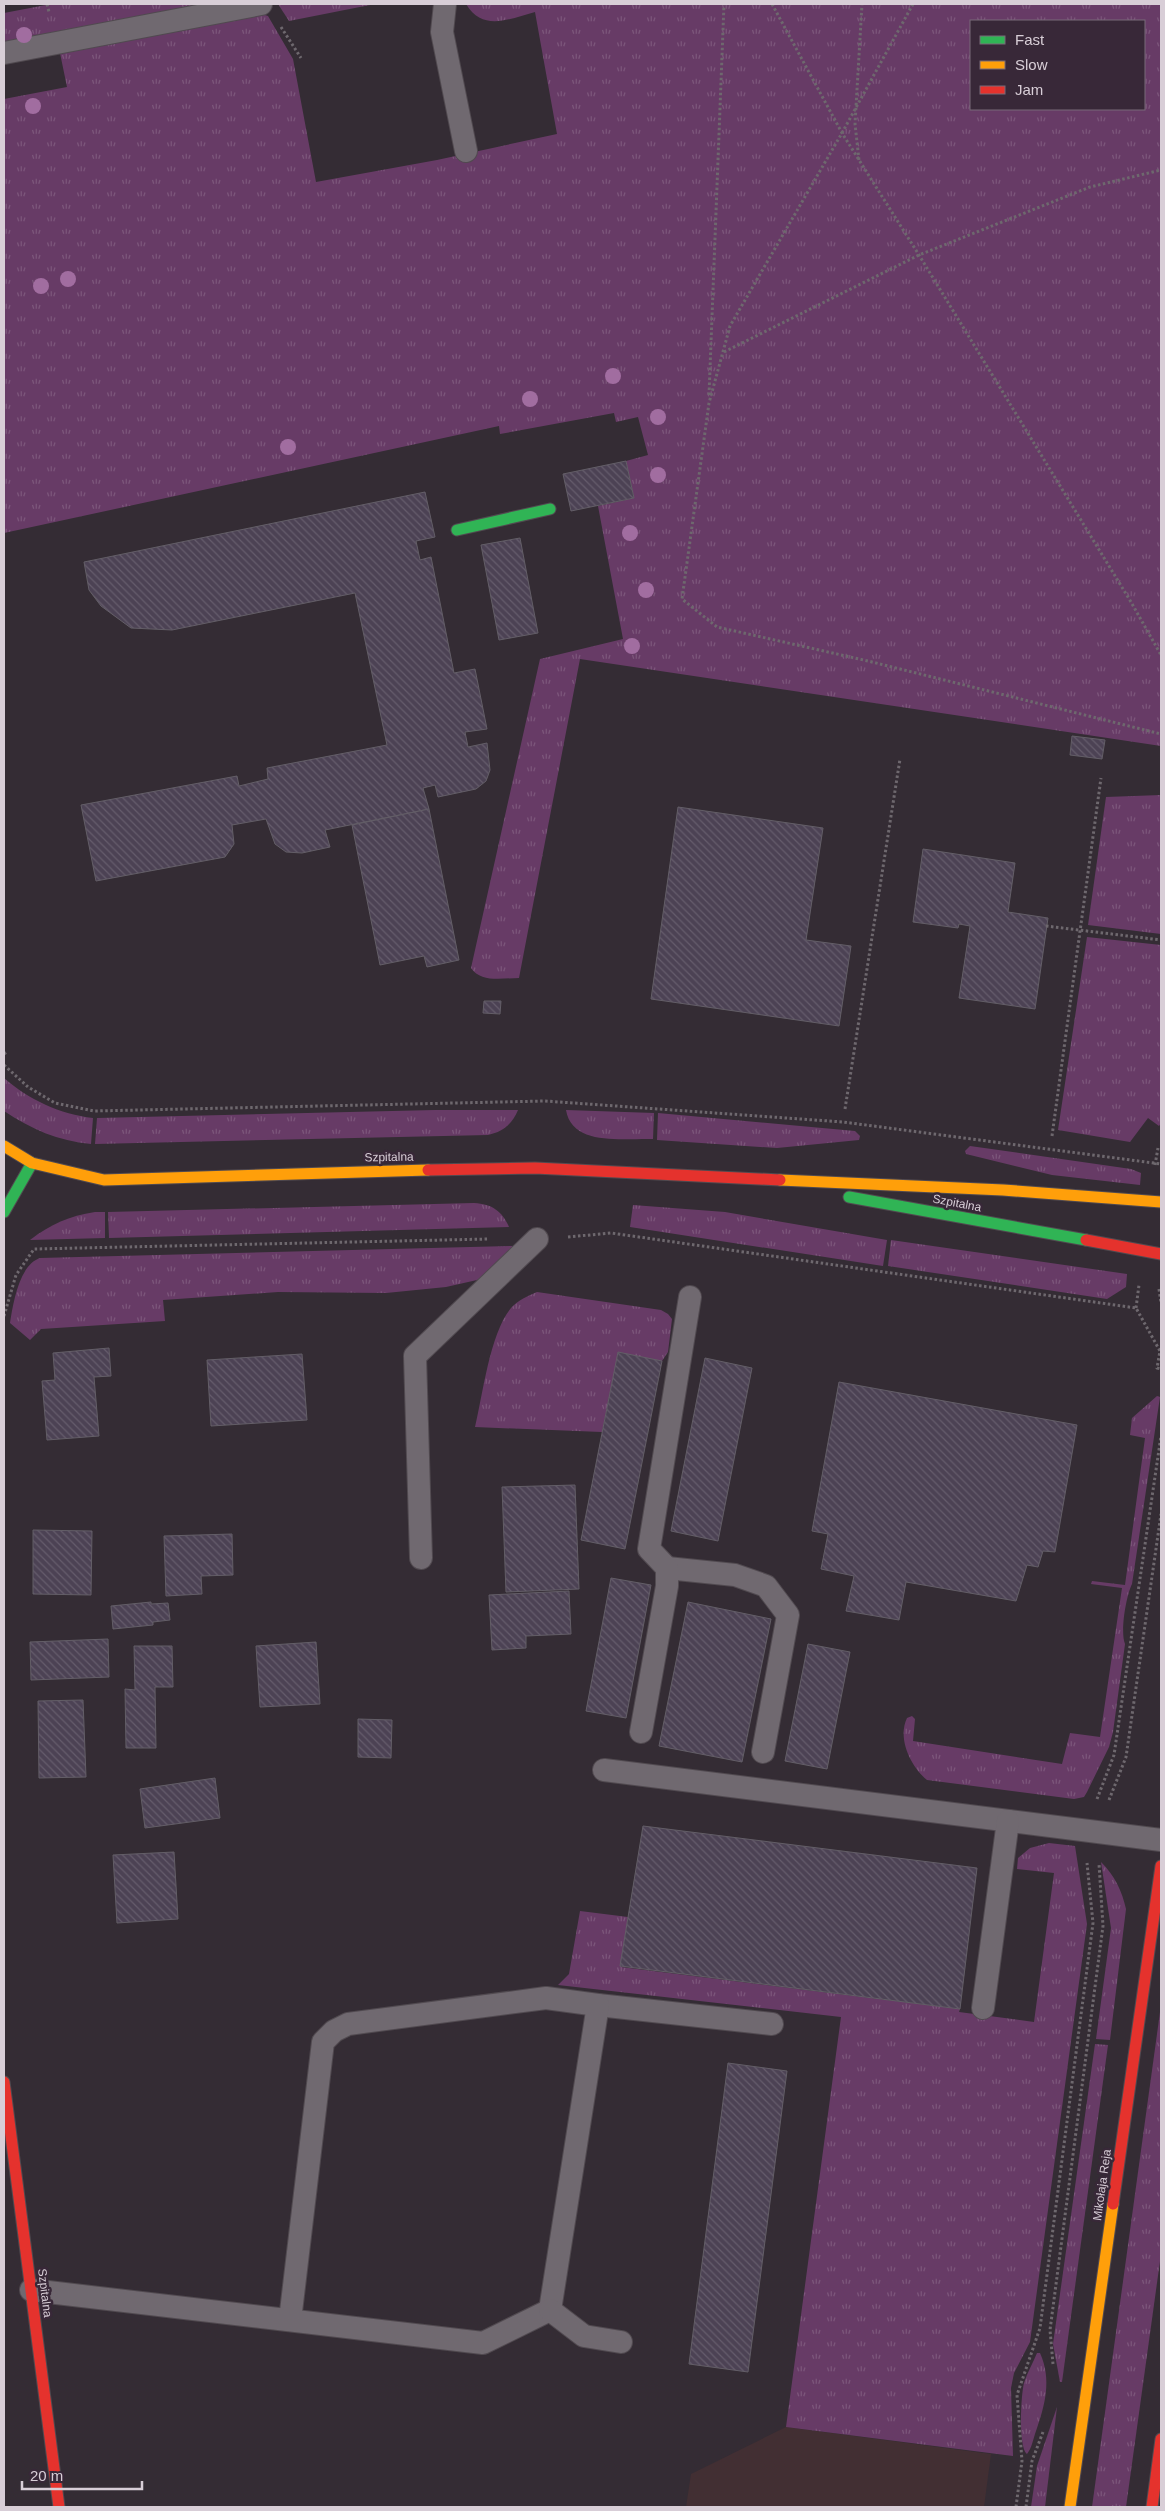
<svg xmlns="http://www.w3.org/2000/svg" width="1165" height="2511" font-family="Arial,sans-serif">
<style>
.commercial{fill:#422f33}
.grass{fill:url(#grass-tufts);fill-rule:evenodd}
.building{fill:url(#building-back-hatch);stroke:#635e67}
.lines{fill:none;stroke-linecap:round;stroke-linejoin:round}
.lane-casing{stroke:#514a50;stroke-width:24}
.fast-casing{stroke:#514a50;stroke-width:13}
.slow-casing{stroke:#514a50;stroke-width:13}
.jam-casing{stroke:#514a50;stroke-width:13}
.path{stroke:#6e686e;stroke-width:3;stroke-dasharray:2.5 2.5;stroke-linecap:butt}
.lane{stroke:#706970;stroke-width:22}
.fast{stroke:#30b455;stroke-width:11}
.slow{stroke:#ff9f0a;stroke-width:11}
.jam{stroke:#e5322d;stroke-width:11}
.tree{fill:#a16da0}
.labels{text-anchor:middle;dominant-baseline:central;stroke-width:5;stroke-linejoin:round;paint-order:stroke}
.street-label{font-size:12px;fill:#d8ced7;stroke:#382838}
</style>
<defs>
<pattern id="grass-tufts" width="24" height="20" patternUnits="userSpaceOnUse" patternTransform="scale(1.25)"><rect width="24" height="20" fill="#673b66"/><path d="M3 7l-1-3M5 7V3M7 7l1-3M15 17l-1-3M17 17v-4M19 17l1-3" fill="none" stroke="#7c567b"/></pattern>
<pattern id="building-back-hatch" width="6" height="6" patternUnits="userSpaceOnUse" patternTransform="scale(1.25)"><rect width="6" height="6" fill="#4c4254"/><path d="M-1 5l2 2M0 0l6 6M5-1l2 2" fill="none" stroke="#655c6c"/></pattern>
</defs>
<rect width="100%" height="100%" fill="#342c34"/>
<path class="commercial" d="M786,2427L991,2454L984,2507H686L691,2474Z"/>
<g class="grass">
<path d="M51,4H211L4,43V13Z"/>
<path d="M278,4H375L289,21Z"/>
<path d="M466,4H1161V746L580,659L519,978C502,978 481,983 471,968L540,659L623,639L598,506L634,498L626,461L648,455L638,417L616,422L614,413L500,434L499,426L4,533V99L67,87L60,53L262,14L268,16L293,59L316,182L437,160L557,134L535,12C509,19 483,32 466,4ZM971,21H1144V109H971Z"/>
<path d="M1161,795V934L1088,925L1106,797Z"/>
<path d="M1087,937L1161,945V1123L1159,1126L1148,1118L1130,1142L1058,1130Z"/>
<path d="M4,1078C29,1100 60,1114 93,1118L91,1144C58,1141 31,1129 4,1111Z"/>
<path d="M435,1110H518C512,1124 503,1132 488,1135L95,1144L97,1118Z"/>
<path d="M566,1110L654,1113L653,1139C625,1138 572,1147 566,1110Z"/>
<path d="M658,1113L855,1131L860,1136L859,1140L777,1148L657,1140Z"/>
<path d="M970,1146L1131,1169L1141,1173L1140,1185L1052,1175L966,1154L965,1151Z"/>
<path d="M474,1203C492,1204 502,1211 509,1227L109,1238L108,1212Z"/>
<path d="M633,1205L725,1212L887,1240L883,1266L630,1227Z"/>
<path d="M95,1212H105V1238L30,1240C51,1224 69,1216 95,1212Z"/>
<path d="M891,1240L1127,1274L1126,1287L1107,1299L888,1266Z"/>
<path d="M512,1246L513,1259L495,1273L477,1280L446,1287L386,1293L278,1292L163,1300L165,1321L41,1329L30,1340L10,1323C13,1304 19,1265 40,1258Z"/>
<path d="M537,1292L661,1310L668,1314L672,1319L668,1352L662,1361L618,1353L602,1432L475,1427C483,1394 490,1333 511,1308C518,1300 528,1296 537,1292Z"/>
<path d="M1157,1396L1160,1397L1132,1584C1126,1596 1120,1632 1125,1644L1113,1732L1109,1747L1087,1792L1084,1797L1074,1799L927,1780C911,1767 897,1739 907,1718L912,1716L915,1719L913,1741L1062,1764L1070,1733L1100,1737L1122,1588L1091,1584L1092,1581L1125,1585L1145,1438L1130,1435L1132,1418Z"/>
<path d="M1049,1843L1075,1846L1087,1924L1030,2342L1014,2373L1011,2388L1013,2456L786,2427L841,2017L558,1985L569,1974L580,1911L628,1917L621,1967L960,2009L959,2012L1034,2022L1054,1873L1017,1869L1018,1858L1030,1848Z"/>
<path d="M1101,1862C1115,1876 1122,1891 1126,1909L1110,2040L1096,2039L1111,1928Z"/>
<path d="M1161,2005V2254L1126,2507H1092Z"/>
<path d="M1095,2044L1108,2045L1062,2382H1060L1053,2344Z"/>
<path d="M1037,2353H1040C1052,2380 1045,2405 1036,2431C1033,2439 1032,2448 1027,2454C1018,2447 1021,2394 1024,2383C1027,2373 1033,2363 1037,2353Z"/>
<path d="M1057,2407L1045,2507H1031L1037,2466Z"/>
</g>
<g class="building">
<path d="M626,461L634,498L571,511L563,474Z"/>
<path d="M425,492L435,537L416,541L420,560L431,557L454,673L475,669L487,729L465,732L468,747L487,743L490,770L486,781L476,789L438,797L435,785L423,788L429,809L325,830L330,847L302,853L286,852L275,844L266,819L232,825L234,844L225,857L96,881L81,805L237,776L239,786L268,779L267,768L387,745L355,593L172,630L131,628L101,606L89,590L84,562Z"/>
<path d="M520,538L538,633L499,640L481,545Z"/>
<path d="M1072,736L1105,740L1102,759L1070,755Z"/>
<path d="M678,807L823,828L806,940L851,946L839,1026L651,999Z"/>
<path d="M429,809L459,960L427,967L424,956L380,965L352,825Z"/>
<path d="M923,849L1015,863L1008,912L1048,918L1035,1009L959,998L970,926L959,924L958,928L913,922Z"/>
<path d="M484,1001H501L500,1014L483,1013Z"/>
<path d="M109,1348L111,1376L94,1377L99,1436L47,1440L42,1381L55,1380L53,1353Z"/>
<path d="M618,1352L662,1361L625,1549L581,1540Z"/>
<path d="M302,1354L307,1420L211,1426L207,1360Z"/>
<path d="M705,1358L752,1368L718,1541L671,1531Z"/>
<path d="M839,1382L1077,1425L1055,1552L1043,1551L1038,1567L1027,1565L1016,1601L906,1582L899,1620L846,1611L854,1576L821,1569L828,1534L812,1531Z"/>
<path d="M575,1485L579,1589L506,1592L502,1487Z"/>
<path d="M33,1530L92,1531L91,1595L33,1594Z"/>
<path d="M232,1534L233,1575L201,1576L202,1594L166,1596L164,1536Z"/>
<path d="M611,1578L651,1585L626,1718L586,1711Z"/>
<path d="M569,1591L571,1634L526,1636V1648L492,1650L489,1595Z"/>
<path d="M151,1602V1604L168,1603L170,1620L153,1622V1625L113,1629L111,1606Z"/>
<path d="M688,1602L771,1619L742,1762L659,1746Z"/>
<path d="M108,1639L109,1677L31,1680L30,1642Z"/>
<path d="M316,1642L320,1704L260,1707L256,1646Z"/>
<path d="M808,1644L850,1652L827,1769L785,1761Z"/>
<path d="M134,1646H172L173,1687H155L156,1748H126L125,1689L135,1690Z"/>
<path d="M83,1700L86,1777L39,1778L38,1701Z"/>
<path d="M358,1719L392,1720L391,1758L358,1757Z"/>
<path d="M215,1778L220,1818L145,1828L140,1789Z"/>
<path d="M643,1826L977,1868L960,2009L620,1966Z"/>
<path d="M174,1852L178,1919L117,1923L113,1855Z"/>
<path d="M728,2063L787,2071L748,2372L689,2364Z"/>
</g>
<g class="lines">
<g class="lane-casing">
<g id="lane">
<path d="M445,4L442,32L466,151"/>
<path d="M4,53L261,4"/>
<path d="M421,1558L415,1356L537,1239"/>
<path d="M667,1568L735,1575L766,1586L788,1615L763,1752"/>
<path d="M641,1732L667,1586V1568L649,1549L690,1297"/>
<path d="M604,1770L1161,1840"/>
<path d="M598,2005L772,2024"/>
<path d="M983,2008L1008,1821"/>
<path d="M31,2290L483,2343L550,2310L598,2005L546,1998L348,2024L334,2031L323,2042L290,2320"/>
<path d="M550,2310L584,2336L621,2342"/>
</g>
</g>
<g class="fast-casing">
<g id="fast">
<path d="M457,530L550,509"/>
<path d="M849,1197L1086,1240"/>
<path d="M4,1212L32,1163"/>
</g>
</g>
<g class="slow-casing">
<g id="slow">
<path d="M4,1146L32,1163L104,1180L428,1170"/>
<path d="M780,1180L1003,1190L1161,1202"/>
<path d="M1070,2507L1113,2204"/>
</g>
</g>
<g class="jam-casing">
<g id="jam">
<path d="M428,1170L535,1168L780,1180"/>
<path d="M1086,1240L1161,1254"/>
<path d="M4,2082L59,2507"/>
<path d="M1113,2204L1161,1866"/>
<path d="M1152,2507L1161,2439"/>
</g>
</g>
<g class="path">
<path d="M47,4L49,12"/>
<path d="M772,4L842,133L919,255L1131,602L1161,655"/>
<path d="M913,4L842,133L730,326L709,403L682,599L717,627L868,661L1161,734"/>
<path d="M281,27L301,58"/>
<path d="M859,160L855,124L862,4"/>
<path d="M724,352L919,255L1090,187L1161,170"/>
<path d="M709,395L724,4"/>
<path d="M1046,926L1161,940"/>
<path d="M4,1054L7,1052"/>
<path d="M4,1065L28,1087L55,1103L94,1111L545,1101L843,1122L1161,1164"/>
<path d="M845,1109L900,759"/>
<path d="M1052,1136L1101,778"/>
<path d="M1155,1165L1158,1148"/>
<path d="M568,1237L611,1233L1136,1308L1160,1351L1157,1368L1161,1369"/>
<path d="M1159,1289L1161,1303"/>
<path d="M1136,1308L1139,1285"/>
<path d="M4,1316L16,1275L34,1249L489,1239"/>
<path d="M1097,1799L1114,1755L1161,1436"/>
<path d="M1109,1800L1126,1757L1161,1514"/>
<path d="M1053,2364L1050,2330L1103,1926L1099,1864"/>
<path d="M1016,2507L1022,2461L1017,2395L1040,2328L1093,1923L1087,1863"/>
<path d="M1026,2507L1032,2461L1043,2432"/>
</g>
<use href="#lane" class="lane"/>
<use href="#fast" class="fast"/>
<use href="#slow" class="slow"/>
<use href="#jam" class="jam"/>
</g>
<g class="tree">
<circle cx="24" cy="35" r="8"/>
<circle cx="33" cy="106" r="8"/>
<circle cx="68" cy="279" r="8"/>
<circle cx="41" cy="286" r="8"/>
<circle cx="613" cy="376" r="8"/>
<circle cx="530" cy="399" r="8"/>
<circle cx="658" cy="417" r="8"/>
<circle cx="288" cy="447" r="8"/>
<circle cx="658" cy="475" r="8"/>
<circle cx="630" cy="533" r="8"/>
<circle cx="646" cy="590" r="8"/>
<circle cx="632" cy="646" r="8"/>
</g>
<g class="labels">
<g class="street-label">
<text transform="translate(389 1157) rotate(-1)">Szpitalna</text>
<text transform="translate(957 1203) rotate(11)">Szpitalna</text>
<text transform="translate(1102 2185) rotate(-82)">Mikołaja Reja</text>
<text transform="translate(45 2293) rotate(83)">Szpitalna</text>
</g>
</g>
<rect width="1165" height="2511" fill="none" stroke="#d8ced7" stroke-width="10"/>
<rect x="970" y="20" width="175" height="90" fill="#382838" stroke="#786a78"/>
<rect x="980" y="36" width="25" height="8" fill="#30b455" stroke="#786a78"/>
<text x="1015" y="45" font-size="15" fill="#d8ced7">Fast</text>
<rect x="980" y="61" width="25" height="8" fill="#ff9f0a" stroke="#786a78"/>
<text x="1015" y="70" font-size="15" fill="#d8ced7">Slow</text>
<rect x="980" y="86" width="25" height="8" fill="#e5322d" stroke="#786a78"/>
<text x="1015" y="95" font-size="15" fill="#d8ced7">Jam</text>
<path d="M22 2481v8h120v-8" fill="none" stroke="#d8ced7" stroke-width="2.5"/>
<text x="30" y="2481" font-size="15" fill="#d8ced7" stroke="#382838" stroke-width="4" paint-order="stroke">20 m</text>
</svg>
